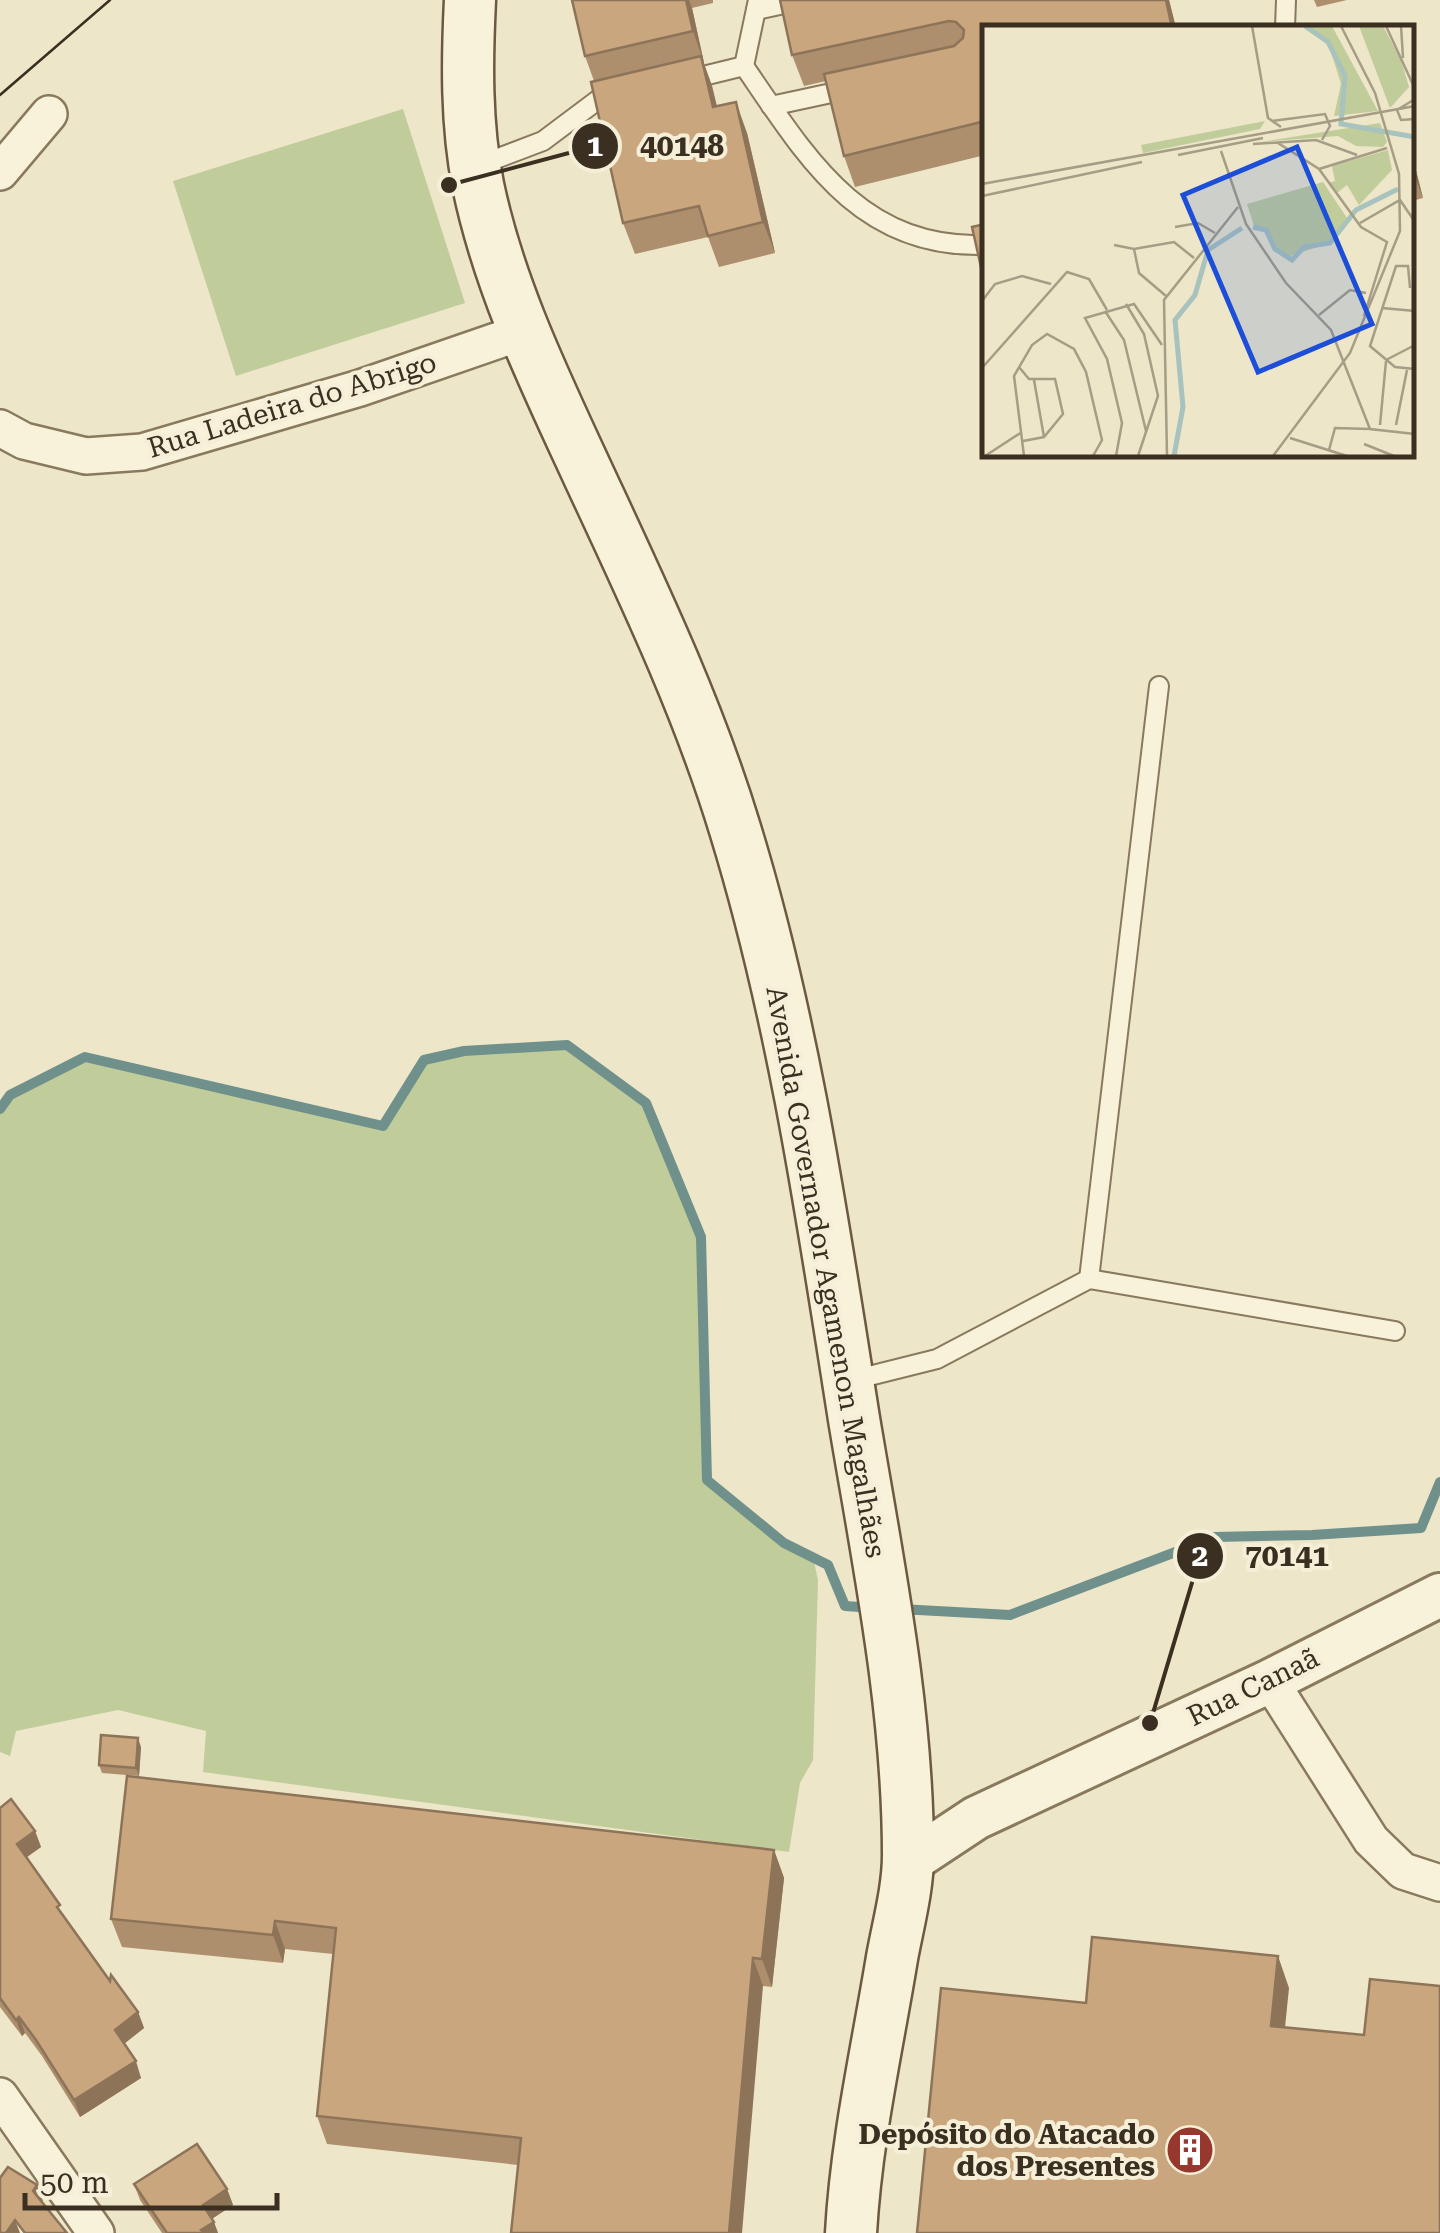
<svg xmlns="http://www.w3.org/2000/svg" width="1440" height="2233" font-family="'Roboto Serif',serif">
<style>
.green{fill:#c1cc9b}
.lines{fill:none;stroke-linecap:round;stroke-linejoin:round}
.stream{stroke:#6f908b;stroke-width:10}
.service-casing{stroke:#89795d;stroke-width:22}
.minor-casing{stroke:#89795d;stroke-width:40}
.tertiary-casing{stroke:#89795d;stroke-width:48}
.secondary-casing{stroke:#6b5a40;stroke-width:55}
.service{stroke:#f8f2db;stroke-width:18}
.minor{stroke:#f8f2db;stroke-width:35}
.tertiary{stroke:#f8f2db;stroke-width:42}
.secondary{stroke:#f8f2db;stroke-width:50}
.tram{stroke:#3a2f20;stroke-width:2.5}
.wall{fill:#ae8f6d}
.shaded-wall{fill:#8d7459}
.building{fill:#caa67f;stroke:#8d7459;stroke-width:2.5}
.labels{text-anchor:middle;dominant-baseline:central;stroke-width:8;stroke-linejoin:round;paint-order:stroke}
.street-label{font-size:28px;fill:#3a2f20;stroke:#f5efd7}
.poi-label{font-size:28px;font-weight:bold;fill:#3a2f20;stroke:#f5efd7;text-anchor:end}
.inset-river{fill:none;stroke:#a8c2bd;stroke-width:5}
.inset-road{fill:none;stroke:#a59d85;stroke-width:2.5}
.view{fill:#1d4ed8;fill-opacity:0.15;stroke:#1d4ed8;stroke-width:5}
.inset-edge{fill:none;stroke:#3a2f20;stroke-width:5}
.leader{fill:none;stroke:#3a2f20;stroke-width:4}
.callout-dot{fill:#3a2f20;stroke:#f5efd7;stroke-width:4}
.mark-label{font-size:30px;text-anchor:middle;font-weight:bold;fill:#fff}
.callout-label{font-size:30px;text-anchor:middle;font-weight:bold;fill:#3a2f20;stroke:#f5efd7;stroke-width:8;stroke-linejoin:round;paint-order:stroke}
</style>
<rect width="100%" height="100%" fill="#ede6c8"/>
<g class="green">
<path d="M403,109L465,303L236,376L173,181Z"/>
<path d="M567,1045L646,1103L701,1237L707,1480L784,1543L813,1557L818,1580L813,1760L800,1783L789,1852L203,1772L206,1731L118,1710L16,1731L10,1756L0,1752V1109L10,1095L85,1057L382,1125L424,1060L464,1051Z"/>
</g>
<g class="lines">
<g class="stream">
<path d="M0,1109L10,1095L85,1057L383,1126L424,1060L464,1051L567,1045L646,1103L701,1237L707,1480L784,1543L828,1565L845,1606L874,1608"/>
<path d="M900,1609L1010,1615L1215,1537L1312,1535L1421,1528L1440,1482"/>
</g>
<g class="service-casing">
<g id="service">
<path d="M756,10L803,0"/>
<path d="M1285,28L1286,0"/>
<path d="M744,66C807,158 860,249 985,245"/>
<path d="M687,80L744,66L758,0"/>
<path d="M771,106L850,89"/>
<path d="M480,165L543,141L599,99"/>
<path d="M1089,1279L1395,1331"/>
<path d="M849,1381L937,1359L1089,1279L1159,686"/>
</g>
</g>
<g class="minor-casing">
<g id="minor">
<path d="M0,172L49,114"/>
<path d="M0,428L24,441L86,456L142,452L360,388L525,331"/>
<path d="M1270,1681L1371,1840L1403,1871L1440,1883"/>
<path d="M0,2096L96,2233"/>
</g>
</g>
<g class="tertiary-casing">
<path id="tertiary" d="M908,1863L976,1818L1270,1681L1440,1595"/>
</g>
<g class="secondary-casing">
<path id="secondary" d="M470,0C467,61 466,124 478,185C499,287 546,383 589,476C643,592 698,707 735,829C794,1021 823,1222 854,1419C878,1563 908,1708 908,1855C908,1889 898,1925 892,1958C877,2049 856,2141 851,2233"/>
</g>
<use href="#service" class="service"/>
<use href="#minor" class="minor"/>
<use href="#tertiary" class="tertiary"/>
<use href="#secondary" class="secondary"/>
<path class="tram" d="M0,95L110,0"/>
</g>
<g class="wall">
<path d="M572,0H713V3L692,8L704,63L712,86L717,106L747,133L775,253L719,267L708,237L635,254L623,223L594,81L585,56Z"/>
<path d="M780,0H1169L1176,28H985V155L855,187L844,156L826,81L804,86L792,55Z"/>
<path d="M1314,0H1347L1317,7Z"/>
<path d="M1412,155L1423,198L1412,201Z"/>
<path d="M141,1747L139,1776L102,1773L99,1765Z"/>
<path d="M0,1808L35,1831L41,1847L26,1857L65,1919L110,1981L138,2012L144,2028L124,2044L141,2078L80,2117L42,2056L25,2033L22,2036L0,2007Z"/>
<path d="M774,1850L784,1878L772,1987L763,1986L518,2165L327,2144L317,2116L333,1954L285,1949L283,1963L122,1947L111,1919Z"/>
<path d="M134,2184L227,2189L233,2205L212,2218L218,2233H162L140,2200Z"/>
</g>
<g class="shaded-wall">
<path d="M686,0H689L692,8L704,63L693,31Z"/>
<path d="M1166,0H1169L1176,28H1172Z"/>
<path d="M701,56L712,86L724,138L713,107Z"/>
<path d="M736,102L747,133L775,253L763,222Z"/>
<path d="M1412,155L1423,198L1412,169Z"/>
<path d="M138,1738L141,1747L139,1776L136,1768Z"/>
<path d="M35,1831L41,1847L23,1860L17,1844Z"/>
<path d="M774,1850L784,1878L772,1987L762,1959Z"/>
<path d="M275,1921L285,1949L283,1963L273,1935Z"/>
<path d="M1278,1956L1289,1988L1282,2057L1271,2026Z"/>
<path d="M753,1958L763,1986L742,2233H729Z"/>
<path d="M138,2012L144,2028L121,2046L115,2030Z"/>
<path d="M19,2017L25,2033L22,2036L16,2020Z"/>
<path d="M136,2061L141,2078L80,2117L74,2100Z"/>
<path d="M37,2185L43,2201L39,2207L33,2191Z"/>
<path d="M227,2189L233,2205L209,2221L203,2205Z"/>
<path d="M15,2220L20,2233H6Z"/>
<path d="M214,2222L218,2233H202L201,2230Z"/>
</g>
<g class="building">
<path d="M572,0H686L693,31L585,56Z"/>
<path d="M780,0H1166L1172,28H985V121L844,156L824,74L954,46L963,38L964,30L956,22L949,21L792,55Z"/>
<path d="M701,56L713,107L736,102L763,222L708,236L699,206L623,223L591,82Z"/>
<path d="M985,224V285L972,227Z"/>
<path d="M101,1735L138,1738L136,1768L99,1765Z"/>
<path d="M127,1776L774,1850L762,1959L753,1958L729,2233H511L521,2138L317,2116L336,1928L275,1921L273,1935L111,1919Z"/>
<path d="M11,1799L35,1831L17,1844L60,1905L57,1907L110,1981L111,1975L138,2012L115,2030L136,2061L74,2100L36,2040L19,2017L16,2020L0,1998V1808Z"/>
<path d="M1092,1937L1278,1956L1271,2026L1364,2035L1370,1979L1440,1986V2233H917L941,1988L1086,2003Z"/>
<path d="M197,2144L227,2189L203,2205L214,2222L201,2230L204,2233H167L134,2184Z"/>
<path d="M8,2167L37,2185L33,2191L67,2233H25L15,2220L6,2233H0V2178Z"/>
</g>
<defs>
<g id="building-disc" transform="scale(2.5)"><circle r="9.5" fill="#97382f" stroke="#f5efd7"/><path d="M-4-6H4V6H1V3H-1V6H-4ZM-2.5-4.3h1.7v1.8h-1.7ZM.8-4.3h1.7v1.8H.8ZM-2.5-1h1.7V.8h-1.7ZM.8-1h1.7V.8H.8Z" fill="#fff"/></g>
</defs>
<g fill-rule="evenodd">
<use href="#building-disc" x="1190" y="2150"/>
</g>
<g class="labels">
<g class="street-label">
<text transform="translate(292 405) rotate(-17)">Rua Ladeira do Abrigo</text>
<text transform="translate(826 1272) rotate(80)">Avenida Governador Agamenon Magalhães</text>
<text transform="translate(1253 1687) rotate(-26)">Rua Canaã</text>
</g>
<g class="poi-label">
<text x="1155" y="2134">Depósito do Atacado<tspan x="1155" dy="32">dos Presentes</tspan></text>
</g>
</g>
<g transform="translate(982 25)">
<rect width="432" height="432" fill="#ede6c8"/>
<path d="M324,1H350L396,86L352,91L359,59L346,17ZM377,1H401L419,35L427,62L408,83ZM283,96L278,104L161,128L159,120ZM398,98L405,117L401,122L374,121L356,111L279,117ZM406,125L410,145L377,180L365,160L355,168L346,158L353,156L350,141ZM341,157L365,193L348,218L302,233L284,205L272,201L265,179Z" fill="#c1cc9b"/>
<path class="inset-river" d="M323,1L346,17L363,51L359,99L433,112M271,202L284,205L293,224L310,235L322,222L348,218L374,185L416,164M192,431L201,382L193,295L213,270L226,225L260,203"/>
<path class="inset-road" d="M270,1L286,93L299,102M404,1L433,64M419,1L421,33M433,74L415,85L419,95L433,94M290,96L343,89L348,101L340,115M296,118L337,144L379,202L405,217L382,291M271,119L334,115L375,130M239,126L264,199L304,258L349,305L388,404L433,409M196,130L281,113M337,144L405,123M0,159L433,81M0,171L160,137M378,198L418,175L433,197M193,202L216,198L233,208M132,220L152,224L192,217L212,233M152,224L157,248L184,271M428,263L426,241H414L388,321L413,342L433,344M0,276L13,259L40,251L69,259M144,279L162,309L176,371L156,431M400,283L433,286M123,286L142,315L164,406M337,290L368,265L384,268M404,335L433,320M37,342L47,354H73L81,389L62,412L41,416M0,343L85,247L107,254L125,285M52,355L62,412M398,400L404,336M414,400L425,345M308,413L365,431M382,419L412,431M347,425L353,403L388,404M3,431L40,407M42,431L32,351L50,320L65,309L92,324L104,347L120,415L111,431M134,431L140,398L125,334L103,293L152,279L180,320M185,431L182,275L256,182M291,431L368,328L418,206L417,149L393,68L359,1"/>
<path class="view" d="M315,122L390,299L276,347L201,170Z"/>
<rect width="432" height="432" class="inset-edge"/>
</g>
<path class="leader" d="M449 185L595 146M1150 1723L1200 1556"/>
<g class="callout-dot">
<circle cx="449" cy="185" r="10"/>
<circle cx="1150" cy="1723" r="10"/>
<circle cx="595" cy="146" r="25"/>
<circle cx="1200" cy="1556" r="25"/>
</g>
<g class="mark-label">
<text x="595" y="156">1</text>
<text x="1200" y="1566">2</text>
</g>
<g class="callout-label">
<text x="682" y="156">40148</text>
<text x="1287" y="1566">70141</text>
</g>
<path d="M25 2193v15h252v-15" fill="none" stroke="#3a2f20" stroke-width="5"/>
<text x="40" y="2193" font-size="30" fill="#3a2f20" stroke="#f5efd7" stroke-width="8" paint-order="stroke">50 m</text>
</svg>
